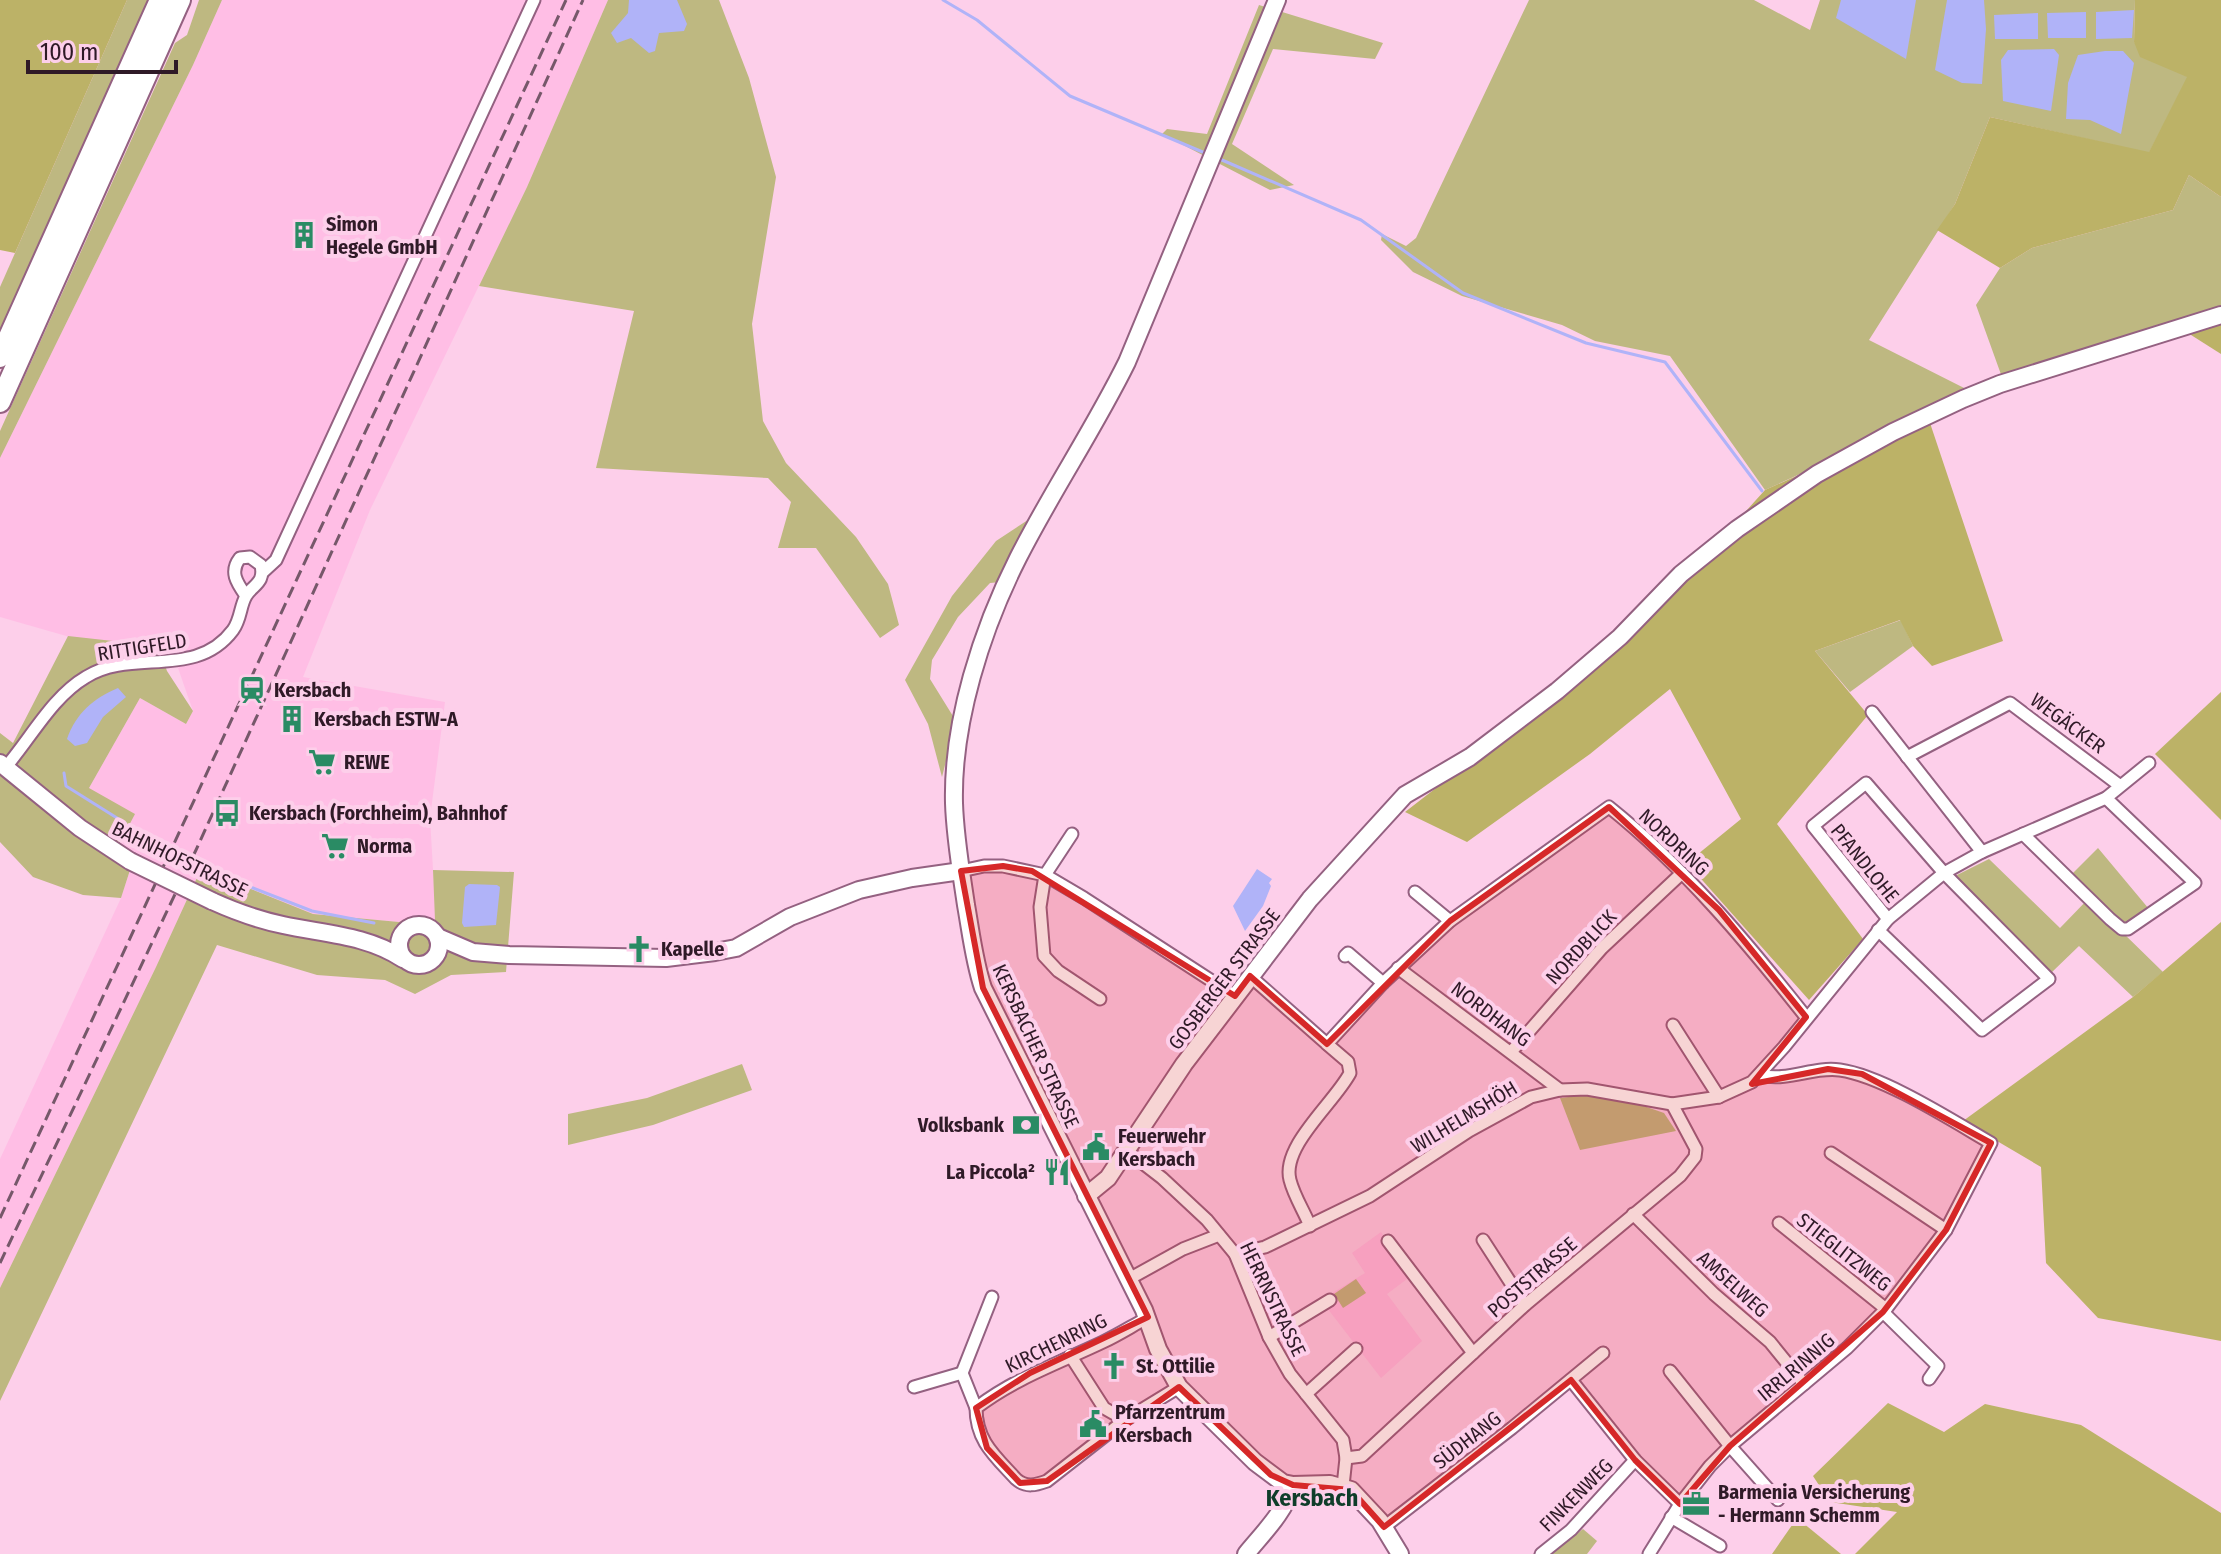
<svg xmlns="http://www.w3.org/2000/svg" width="2221" height="1554" font-family="'Fira Sans Condensed',sans-serif">
<style>
.built{fill:#ffbee5}
.green{fill:#beb881}
.forest{fill:#bcb267}
.water{fill:#b0b3f8}
.lines{fill:none;stroke-linecap:round;stroke-linejoin:round}
.stream{stroke:#b0b3f8;stroke-width:3}
.street-casing{stroke:#946181;stroke-width:15}
.secondary-casing{stroke:#946181;stroke-width:20}
.highway-casing{stroke:#946181;stroke-width:24}
.street{stroke:#fff;stroke-width:11}
.secondary{stroke:#fff;stroke-width:16}
.highway{stroke:#fff;stroke-width:20}
.rail{stroke:#76586a;stroke-width:3;stroke-dasharray:12 6;stroke-linecap:butt}
.secondary-bridge-casing{stroke:#946181;stroke-width:20;stroke-linecap:butt}
.secondary-bridge{stroke:#fff;stroke-width:16}
.marked{fill:#d62828;fill-opacity:0.2;stroke:#d62828;stroke-width:6;stroke-linejoin:round}
.labels{text-anchor:middle;dominant-baseline:central;stroke-width:8;stroke-linejoin:round;paint-order:stroke}
.poi-label{font-size:20px;font-weight:bold;fill:#2f1a27;stroke:#fdcfea;text-anchor:start}
.street-label{font-size:20px;fill:#2f1a27;stroke:#fdcfea}
.quarter-label{font-size:24px;font-weight:bold;fill:#0f3d2a;stroke:#fdcfea}
</style>
<rect width="100%" height="100%" fill="#fdcfea"/>
<g class="built">
<path d="M222,0H608L527,187L370,510L303,677L445,702L430,818L436,921L409,917L399,922L313,914L201,869L156,967L0,1288V1159L121,898L130,870L89,788L140,698L186,724L193,711L178,668L0,617V458L193,65Z"/>
<path d="M1381,1232L1411,1276L1387,1294L1422,1341L1381,1378L1321,1300L1365,1273L1352,1253Z"/>
</g>
<g class="green">
<path d="M127,0H149L0,332V287Z"/>
<path d="M199,0H222L193,65L0,458V431L175,43L187,35Z"/>
<path d="M608,0H719L749,78L776,177L752,324L763,421L786,463L856,537L888,584L899,625L880,638L816,548H778L791,502L768,478L596,468L634,311L479,286L527,187Z"/>
<path d="M1529,0H1754L1810,30L1820,0H2135L2134,42L2188,77L2149,153L1990,117L1955,204L1869,340L1976,394L1765,490L1670,356L1595,341L1562,325L1462,296L1413,272L1381,240L1382,234L1406,246L1416,238Z"/>
<path d="M1259,5L1383,43L1375,59L1273,49L1232,144L1294,185L1270,190L1162,134L1167,129L1207,134Z"/>
<path d="M2189,175L2221,197V311L2003,380L1976,305L2000,268L2032,248L2173,210Z"/>
<path d="M1037,514L1001,582L990,583L958,617L932,660L930,679L956,721L942,777L928,724L905,680L952,596L996,541Z"/>
<path d="M1901,620L1913,646L1850,692L1815,651Z"/>
<path d="M68,636L158,646L167,671L193,711L186,724L140,698L89,788L135,814L116,850L130,870L121,898L83,895L33,877L0,842V733L13,743Z"/>
<path d="M2098,848L2149,909L2118,928L2163,972L2133,997L2079,946L2051,973L1953,877L1989,859L2060,928L2091,896L2071,875Z"/>
<path d="M201,869L313,914L399,922L409,917L435,920L433,870L514,872L506,972L451,975L415,994L385,980L317,975L217,945L0,1401V1288L156,967Z"/>
<path d="M742,1064L752,1090L653,1125L568,1145V1114L647,1098Z"/>
<path d="M1594,1094L1635,1103L1664,1113L1676,1131L1580,1150L1560,1098Z"/>
<path d="M1356,1279L1366,1293L1343,1308L1334,1294Z"/>
<path d="M1583,1529L1597,1541L1587,1554H1552Z"/>
</g>
<g class="forest">
<path d="M0,0H127L15,253L0,250Z"/>
<path d="M2135,0H2221V197L2189,175L2173,210L2032,248L2000,268L1937,230L1955,204L1990,117L2149,152L2187,77L2140,57L2134,42Z"/>
<path d="M2221,311V354L2180,328Z"/>
<path d="M1928,417L2003,641L1932,666L1913,646L1900,620L1815,651L1868,715L1777,824L1863,939L1809,1000L1687,863L1741,819L1670,689L1590,754L1467,842L1405,812L1634,635L1765,490Z"/>
<path d="M2221,692V820L2155,754Z"/>
<path d="M2221,922V1341L2098,1318L2046,1263L2041,1167L1963,1121L2133,997Z"/>
<path d="M1888,1403L1944,1432L1985,1404L2081,1425L2221,1513V1554H1855L1897,1512L1830,1502L1813,1476Z"/>
<path d="M1797,1518L1841,1554H1772Z"/>
</g>
<g class="water">
<path d="M629,0H677L687,24L684,31L659,33L655,51L649,53L631,38L617,43L611,33L628,13Z"/>
<path d="M1841,0H1916L1906,59L1836,18Z"/>
<path d="M1947,0H1984L1986,29L1982,84L1962,83L1935,70Z"/>
<path d="M2134,10L2132,38L2096,39V12Z"/>
<path d="M2086,12V38H2048L2047,13Z"/>
<path d="M2038,13V39H1995L1994,15Z"/>
<path d="M2054,49L2059,55L2051,111L2003,101L2001,60L2008,50Z"/>
<path d="M2105,51H2123L2134,63L2121,134L2090,120L2066,119L2068,83L2078,55Z"/>
<path d="M118,688L126,697L103,717L87,743L75,746L67,739C76,713 94,698 118,688Z"/>
<path d="M1257,869L1272,879L1269,883L1271,886L1263,906L1245,931L1233,906Z"/>
<path d="M469,884L497,885L500,887L496,925L464,927L462,923L465,887Z"/>
</g>
<g class="lines">
<g class="stream">
<path d="M943,0L977,20L1070,96L1205,153"/>
<path d="M1222,160L1361,220L1463,293L1586,343L1665,362L1762,491"/>
<path d="M64,773L66,786L125,823"/>
<path d="M238,882L312,911L374,923"/>
</g>
<g class="street-casing">
<g id="street">
<path d="M263,572L276,560L534,0"/>
<path d="M1872,712L1982,852"/>
<path d="M1907,757L2010,703L2119,785"/>
<path d="M5,768C31,738 52,697 86,677C132,648 196,680 233,630C241,619 240,606 246,596C253,584 265,584 261,565L250,557L240,558C229,572 237,583 246,596"/>
<path d="M1072,834L1045,875L1040,907L1044,956L1058,971L1100,999"/>
<path d="M2023,834L2110,919L2122,929H2128L2195,883L2106,798"/>
<path d="M961,871L984,866H1003L1045,875L1084,898L1235,996"/>
<path d="M1415,892L1450,921"/>
<path d="M1878,930L1982,1030L2049,979L1944,873L1866,783L1813,826L1888,919"/>
<path d="M1345,956L1348,953L1383,983"/>
<path d="M1398,968L1560,1090"/>
<path d="M1250,976L1327,1044L1383,983L1450,921L1609,807C1685,868 1746,941 1806,1017"/>
<path d="M1673,1025L1719,1097"/>
<path d="M1511,1052L1602,948L1682,873"/>
<path d="M1127,1151L1162,1178L1207,1220L1235,1254L1269,1337L1290,1374L1343,1440L1346,1458L1343,1486"/>
<path d="M1831,1153L1946,1230"/>
<path d="M1633,1214L1714,1294L1770,1342L1804,1384"/>
<path d="M1779,1223L1886,1309"/>
<path d="M1310,1226C1304,1211 1294,1196 1290,1180C1281,1146 1335,1102 1350,1073L1348,1062L1327,1044"/>
<path d="M1483,1240L1525,1305"/>
<path d="M1388,1241L1473,1353"/>
<path d="M1235,1254L1265,1247L1370,1196L1469,1131L1531,1097L1560,1090L1587,1089L1672,1104L1719,1097L1752,1082L1784,1047L1888,919L1944,873L1982,852L2106,798L2149,763"/>
<path d="M1129,1279L1183,1249L1219,1235"/>
<path d="M1883,1312L1938,1366L1929,1379"/>
<path d="M1147,1318C1132,1326 1118,1335 1103,1342C1059,1363 1015,1378 976,1408C976,1441 995,1456 1016,1479C1026,1488 1036,1485 1047,1481L1125,1420L1179,1387"/>
<path d="M1269,1337L1330,1300"/>
<path d="M1070,1355L1104,1408L1125,1420"/>
<path d="M1670,1371L1730,1446L1778,1500"/>
<path d="M1571,1380L1635,1460L1680,1504"/>
<path d="M914,1387L962,1373"/>
<path d="M1306,1394L1356,1349"/>
<path d="M976,1408L962,1373L992,1297"/>
<path d="M1346,1458L1362,1456L1525,1305L1680,1176L1695,1157L1696,1149L1672,1104"/>
<path d="M1671,1517L1720,1546"/>
<path d="M1384,1527L1512,1428L1603,1353"/>
<path d="M1541,1554L1571,1530L1635,1460"/>
<path d="M1649,1554L1680,1504L1710,1466L1730,1446L1847,1348L1886,1309L1946,1230L1991,1143C1953,1121 1883,1076 1840,1070C1813,1066 1788,1082 1760,1075"/>
</g>
</g>
<g class="secondary-casing">
<g id="secondary">
<path d="M1277,0L1127,362C1094,429 1052,491 1018,558C982,629 952,722 954,803C955,837 961,871 966,905C971,933 974,961 983,988L1144,1310L1158,1349L1179,1387L1255,1462L1283,1483L1293,1485L1330,1484L1351,1490L1380,1521L1400,1554"/>
<path d="M0,763L80,828L130,861"/>
<path d="M212,901C234,911 259,920 283,925C324,934 367,935 403,959"/>
<circle cx="419" cy="945" r="20"/>
<path d="M438,937L473,952L509,955L666,958L715,952L736,948L790,917L859,890L912,878L961,871"/>
<path d="M1086,1196L1108,1178L1184,1064L1310,899L1405,795L1470,757L1557,691L1620,637L1681,574L1737,529L1817,474L1893,432L1963,399L2000,384L2221,315"/>
<path d="M1246,1554C1264,1532 1284,1513 1293,1485"/>
</g>
</g>
<g class="highway-casing">
<g id="highway">
<path d="M0,357L160,0"/>
<path d="M0,402L180,0"/>
</g>
</g>
<use href="#street" class="street"/>
<use href="#secondary" class="secondary"/>
<use href="#highway" class="highway"/>
<g class="rail">
<path d="M0,1218L566,0"/>
<path d="M0,1263L196,850L583,0"/>
</g>
<g class="secondary-bridge-casing">
<path id="secondary-bridge" d="M130,861L212,901"/>
</g>
<use href="#secondary-bridge" class="secondary-bridge"/>
</g>
<path class="marked" d="M1609,807L1719,910L1806,1017L1752,1084L1828,1069L1862,1074L1991,1143L1946,1230L1883,1312L1730,1446L1680,1504L1635,1460L1571,1380L1384,1527L1351,1490L1293,1485L1271,1475L1179,1387L1047,1481L1020,1483L987,1448L976,1408L1030,1373L1148,1317L983,988L961,871L1003,866L1032,871L1235,996L1250,976L1327,1044L1450,921Z"/>
<defs>
<g id="building-bare" transform="scale(2.16)"><path d="M-4-6H4V6H1V3H-1V6H-4ZM-2.5-4.3h1.7v1.8h-1.7ZM.8-4.3h1.7v1.8H.8ZM-2.5-1h1.7V.8h-1.7ZM.8-1h1.7V.8H.8Z" fill="#2a8b64" stroke="#fdcfea" stroke-width="2.5" paint-order="stroke"/></g>
<g id="station-bare" transform="scale(2.16)"><path d="M-3-6H3Q5-6 5-4V2Q5 4 3 4L4.5 6H3L1.5 4h-3L-3 6H-4.5L-3 4Q-5 4-5 2V-4Q-5-6-3-6ZM-3.5-4v3h7v-3ZM-3.5 1v1.5H-2V1ZM2 1v1.5H3.5V1Z" fill="#2a8b64" stroke="#fdcfea" stroke-width="2.5" paint-order="stroke"/></g>
<g id="supermarket-bare" transform="scale(2.16)"><path d="M-6-5.5h2.5l.6 2H6L4.5 2H-2.5L-4.4-4H-6ZM-1.5 3.2a1.3 1.3 0 1 0 .1 0ZM3 3.2a1.3 1.3 0 1 0 .1 0Z" fill="#2a8b64" stroke="#fdcfea" stroke-width="2.5" paint-order="stroke"/></g>
<g id="bus-bare" transform="scale(2.16)"><path d="M-5-6H5V4H4V6H2V4H-2V6H-4V4H-5ZM-3.5-4V0h7V-4ZM-3.5 1.2v1.5H-2V1.2ZM2 1.2v1.5H3.5V1.2Z" fill="#2a8b64" stroke="#fdcfea" stroke-width="2.5" paint-order="stroke"/></g>
<g id="church-bare" transform="scale(2.16)"><path d="M-1.2-6h2.4v3.5h3.3v2.4h-3.3V6h-2.4V-.1h-3.3v-2.4h3.3Z" fill="#2a8b64" stroke="#fdcfea" stroke-width="2.5" paint-order="stroke"/></g>
<g id="bank-bare" transform="scale(2.16)"><path d="M-6-4H6V4H-6ZM0-2.3a2.3 2.3 0 1 0 0 4.6a2.3 2.3 0 1 0 0-4.6Z" fill="#2a8b64" stroke="#fdcfea" stroke-width="2.5" paint-order="stroke"/></g>
<g id="civic-bare" transform="scale(2.16)"><path d="M-.6-6.5H3V-4.5H.6V-3L4-1V1h2V6H-6V1h2V-1L-.6-3ZM-1.2 2.5V6h2.4V2.5Z" fill="#2a8b64" stroke="#fdcfea" stroke-width="2.5" paint-order="stroke"/></g>
<g id="restaurant-bare" transform="scale(2.16)"><path d="M-5-6h1v4h1v-4h1v4h1v-4h1v5L-1.5 .5V6h-2V.5L-5-1ZM5-6V6H3V1.5H1.5Q1.5-4 5-6Z" fill="#2a8b64" stroke="#fdcfea" stroke-width="2.5" paint-order="stroke"/></g>
<g id="office-bare" transform="scale(2.16)"><path d="M-6-3h4V-5.5h4V-3h4V5H-6ZM-1-4.5V-3h2v-1.5ZM-6 0V1H6V0Z" fill="#2a8b64" stroke="#fdcfea" stroke-width="2.5" paint-order="stroke"/></g>
</defs>
<g fill-rule="evenodd">
<use href="#building-bare" x="304" y="235"/>
<use href="#station-bare" x="252" y="690"/>
<use href="#building-bare" x="292" y="719"/>
<use href="#supermarket-bare" x="322" y="762"/>
<use href="#bus-bare" x="227" y="813"/>
<use href="#supermarket-bare" x="335" y="846"/>
<use href="#church-bare" x="639" y="949"/>
<use href="#bank-bare" x="1026" y="1125"/>
<use href="#civic-bare" x="1096" y="1147"/>
<use href="#restaurant-bare" x="1057" y="1172"/>
<use href="#church-bare" x="1114" y="1366"/>
<use href="#civic-bare" x="1093" y="1424"/>
<use href="#office-bare" x="1696" y="1504"/>
</g>
<g class="labels">
<g class="poi-label">
<text x="326" y="224">Simon<tspan x="326" dy="23">Hegele GmbH</tspan></text>
<text x="274" y="690">Kersbach</text>
<text x="314" y="719">Kersbach ESTW-A</text>
<text x="344" y="762">REWE</text>
<text x="249" y="813">Kersbach (Forchheim), Bahnhof</text>
<text x="357" y="846">Norma</text>
<text x="661" y="949">Kapelle</text>
<text x="1004" y="1125" text-anchor="end">Volksbank</text>
<text x="1118" y="1136">Feuerwehr<tspan x="1118" dy="23">Kersbach</tspan></text>
<text x="1035" y="1172" text-anchor="end">La Piccola²</text>
<text x="1136" y="1366">St. Ottilie</text>
<text x="1115" y="1412">Pfarrzentrum<tspan x="1115" dy="23">Kersbach</tspan></text>
<text x="1718" y="1492">Barmenia Versicherung<tspan x="1718" dy="23">- Hermann Schemm</tspan></text>
</g>
<g class="street-label">
<text transform="translate(142 647) rotate(-9)">RITTIGFELD</text>
<text transform="translate(2068 723) rotate(36)">WEGÄCKER</text>
<text transform="translate(1674 842) rotate(43)">NORDRING</text>
<text transform="translate(180 859) rotate(26)">BAHNHOFSTRASSE</text>
<text transform="translate(1865 863) rotate(51)">PFANDLOHE</text>
<text transform="translate(1581 947) rotate(-47)">NORDBLICK</text>
<text transform="translate(1224 979) rotate(-53)">GOSBERGER STRASSE</text>
<text transform="translate(1491 1014) rotate(37)">NORDHANG</text>
<text transform="translate(1036 1046) rotate(65)">KERSBACHER STRASSE</text>
<text transform="translate(1464 1117) rotate(-31)">WILHELMSHÖH</text>
<text transform="translate(1844 1252) rotate(38)">STIEGLITZWEG</text>
<text transform="translate(1532 1277) rotate(-41)">POSTSTRASSE</text>
<text transform="translate(1733 1284) rotate(42)">AMSELWEG</text>
<text transform="translate(1273 1299) rotate(64)">HERRNSTRASSE</text>
<text transform="translate(1056 1343) rotate(-26)">KIRCHENRING</text>
<text transform="translate(1796 1367) rotate(-40)">IRRLRINNIG</text>
<text transform="translate(1467 1440) rotate(-38)">SÜDHANG</text>
<text transform="translate(1576 1495) rotate(-45)">FINKENWEG</text>
</g>
<g class="quarter-label">
<text x="1312" y="1498">Kersbach</text>
</g>
</g>
<path d="M28 60v12h148v-12" fill="none" stroke="#2f1a27" stroke-width="4"/>
<text x="40" y="60" font-size="24" fill="#2f1a27" stroke="#fdcfea" stroke-width="6" paint-order="stroke">100 m</text>
</svg>
